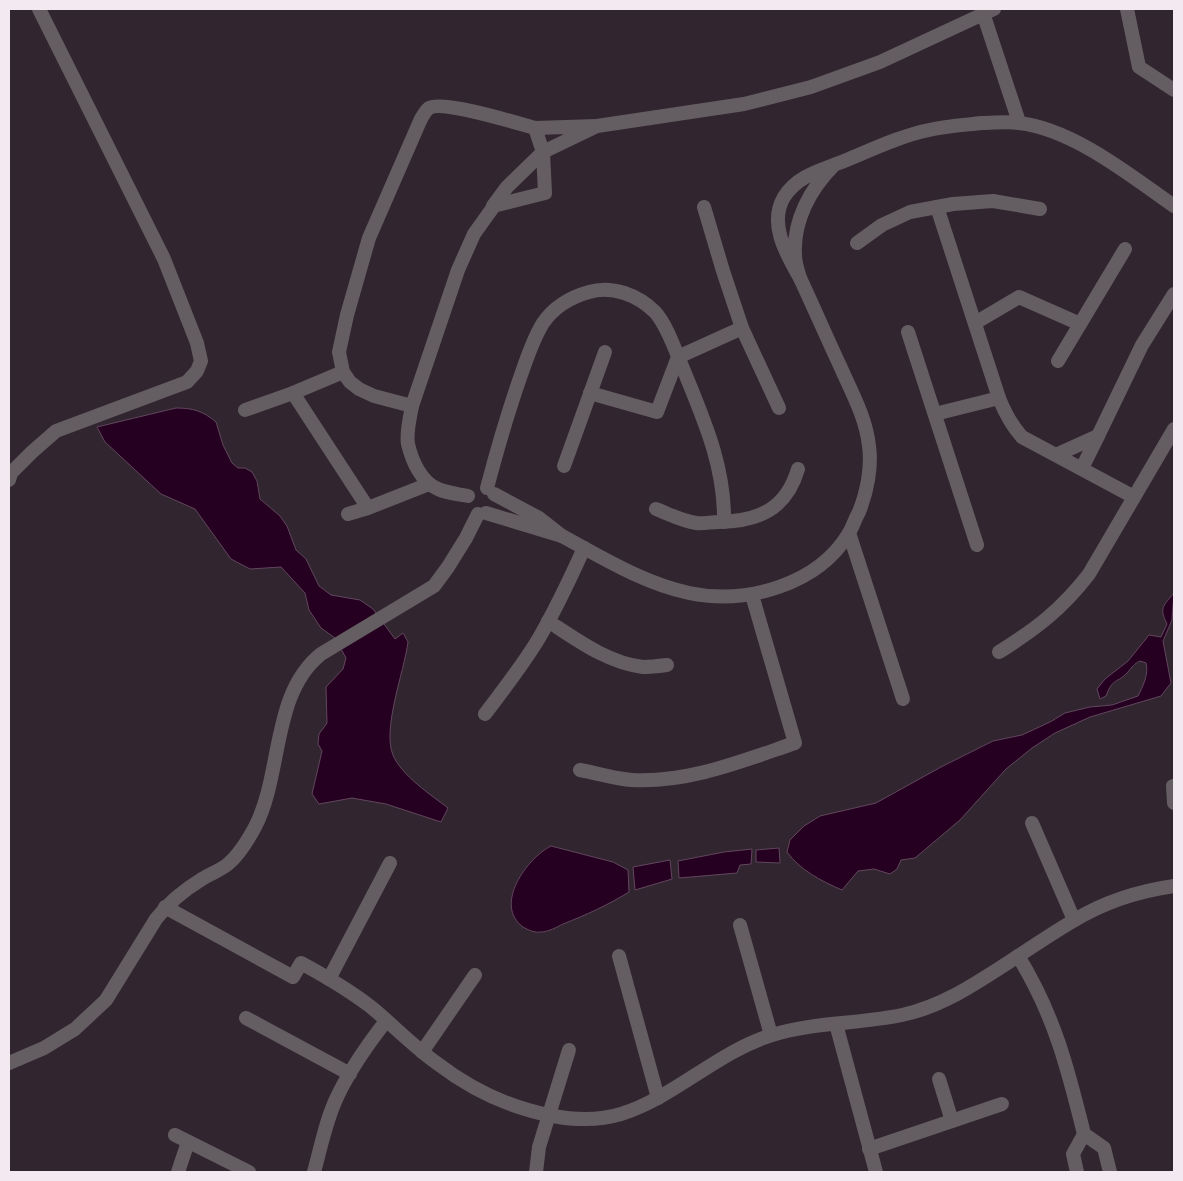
<svg xmlns="http://www.w3.org/2000/svg" width="1183" height="1181" font-family="Quicksand,sans-serif">
<style>
.water{fill:#250020;stroke:#62465e}
.lines{fill:none;stroke-linecap:round;stroke-linejoin:round}
.minor{stroke:#645e62;stroke-width:14}
</style>
<rect width="100%" height="100%" fill="#31262f"/>
<g class="water">
<path d="M176,408C193,408 203,411 216,422L223,445L232,463L238,468H245L252,472L257,481L260,499L280,516L287,526L296,550L306,559L319,586L331,595L360,600L373,609L395,639L403,633L408,642C404,672 382,729 393,755C401,775 431,795 448,808L441,822L386,804L352,798L319,804L312,794L322,751L318,744L319,734L327,723L326,687L343,669L346,658L335,638L321,628L309,610L305,593L281,567L250,569L231,559L195,509L161,494L105,442L97,427Z"/>
<path d="M1174,593L1172,620L1163,641L1171,683L1161,696L1090,717L1055,733L1032,748L1006,769L960,820L915,858L901,860L897,869L890,874L874,869L858,871L842,890C821,881 800,870 787,852L790,840L804,826L820,816L876,803L941,767L993,741L1022,735L1050,722L1065,713L1090,707L1112,705L1138,696C1143,686 1149,674 1146,663L1140,661C1134,664 1132,667 1128,672C1117,684 1113,677 1106,696L1100,699L1097,689L1105,679L1128,661L1149,635L1161,637L1167,624C1159,608 1163,606 1174,593Z"/>
<path d="M551,846L613,862L628,870L629,892C608,905 586,915 563,924C557,927 548,932 541,932C535,933 528,930 523,927C493,905 527,858 551,846Z"/>
<path d="M779,848L780,863L756,862V850Z"/>
<path d="M752,849L751,864L740,865L737,873L679,878L678,861L724,852Z"/>
<path d="M670,860L672,879L635,890L633,867Z"/>
</g>
<g class="lines">
<g class="minor">
<path d="M1127,9L1139,67L1174,90"/>
<path d="M983,13L1019,122"/>
<path d="M597,126L744,104L811,87L880,62L994,9"/>
<path d="M543,152L507,187L493,206L545,193L543,152L535,128L597,126L543,152"/>
<path d="M834,165C810,189 793,221 795,255C795,263 798,271 800,278C787,255 768,224 784,197C798,175 822,170 844,161C871,150 900,136 929,130C946,126 964,125 982,123C994,123 1007,121 1019,123C1073,129 1131,176 1174,206"/>
<path d="M704,207L723,271L742,328L779,408"/>
<path d="M937,207L999,398C1005,413 1011,425 1022,437L1134,497"/>
<path d="M857,243L882,225L910,212L953,204L993,201L1040,209"/>
<path d="M975,323L1019,297L1080,324"/>
<path d="M908,332L977,545"/>
<path d="M1058,361L1125,249"/>
<path d="M293,393L368,508"/>
<path d="M590,393L657,412L678,357L742,328"/>
<path d="M412,406L374,396L359,389L350,382L343,372L339,352L347,315L369,238L420,121C422,117 425,111 429,108C442,100 517,123 535,128"/>
<path d="M245,410L293,393L343,372"/>
<path d="M935,414L999,398"/>
<path d="M1098,436L1142,345L1174,294"/>
<path d="M1056,455L1098,436L1082,468"/>
<path d="M564,466L605,352"/>
<path d="M9,480L11,473L32,452L56,431L187,382L197,371L201,361L197,343L164,259L39,9"/>
<path d="M487,488C497,450 508,412 521,375C527,358 533,339 543,323C554,307 571,297 589,292C612,285 638,295 655,312C667,325 675,350 682,366C703,418 725,465 724,522"/>
<path d="M468,496C458,494 447,493 438,489C421,482 412,461 408,444C406,432 410,418 412,406L458,270L474,234L494,206"/>
<path d="M656,509C669,514 682,521 696,523C703,524 711,522 719,522C758,521 786,510 798,469"/>
<path d="M486,513L562,536L539,518L494,494"/>
<path d="M348,514L368,508L429,484"/>
<path d="M849,533L903,699"/>
<path d="M562,536C603,558 643,583 689,593C746,605 818,585 849,533C853,526 855,519 859,512C867,492 872,467 869,446C866,418 852,393 841,368C827,338 814,308 800,278"/>
<path d="M548,621C577,640 608,663 643,667C651,667 659,666 667,665"/>
<path d="M999,652C1036,629 1062,609 1089,574L1174,429"/>
<path d="M485,714C503,690 523,665 539,638C556,609 570,579 584,548"/>
<path d="M580,770C597,773 615,779 632,780C689,783 742,761 795,743L752,595"/>
<path d="M1173,786L1174,803"/>
<path d="M1032,823L1074,920"/>
<path d="M165,907L293,977L301,963C325,976 349,990 371,1007C394,1026 414,1047 438,1064C472,1090 510,1108 553,1116C575,1120 598,1121 621,1114C675,1097 717,1052 772,1035C814,1022 859,1024 902,1015C921,1011 940,1003 957,994C997,972 1034,944 1073,921C1104,902 1139,891 1174,886"/>
<path d="M740,925L771,1035"/>
<path d="M619,956L658,1098"/>
<path d="M1018,956C1054,1014 1068,1069 1084,1134L1073,1154L1077,1172"/>
<path d="M329,979L390,863"/>
<path d="M246,1018L350,1074"/>
<path d="M836,1024L876,1172"/>
<path d="M422,1052L475,975"/>
<path d="M9,1063L44,1048L75,1029L106,1000L156,919C169,902 184,890 202,879C210,874 221,870 228,864C240,854 248,840 255,827C283,773 271,694 321,654L434,586L448,567L466,538L478,514"/>
<path d="M939,1079L952,1121"/>
<path d="M1084,1134L1104,1148L1110,1172"/>
<path d="M175,1135L249,1172"/>
<path d="M869,1149L1002,1104"/>
<path d="M178,1172L188,1142"/>
<path d="M314,1172C321,1147 326,1119 338,1095C351,1068 368,1044 386,1021"/>
<path d="M536,1172L539,1147L569,1050"/>
</g>
</g>
<rect width="1183" height="1181" fill="none" stroke="#f2eaf0" stroke-width="20"/>
</svg>
